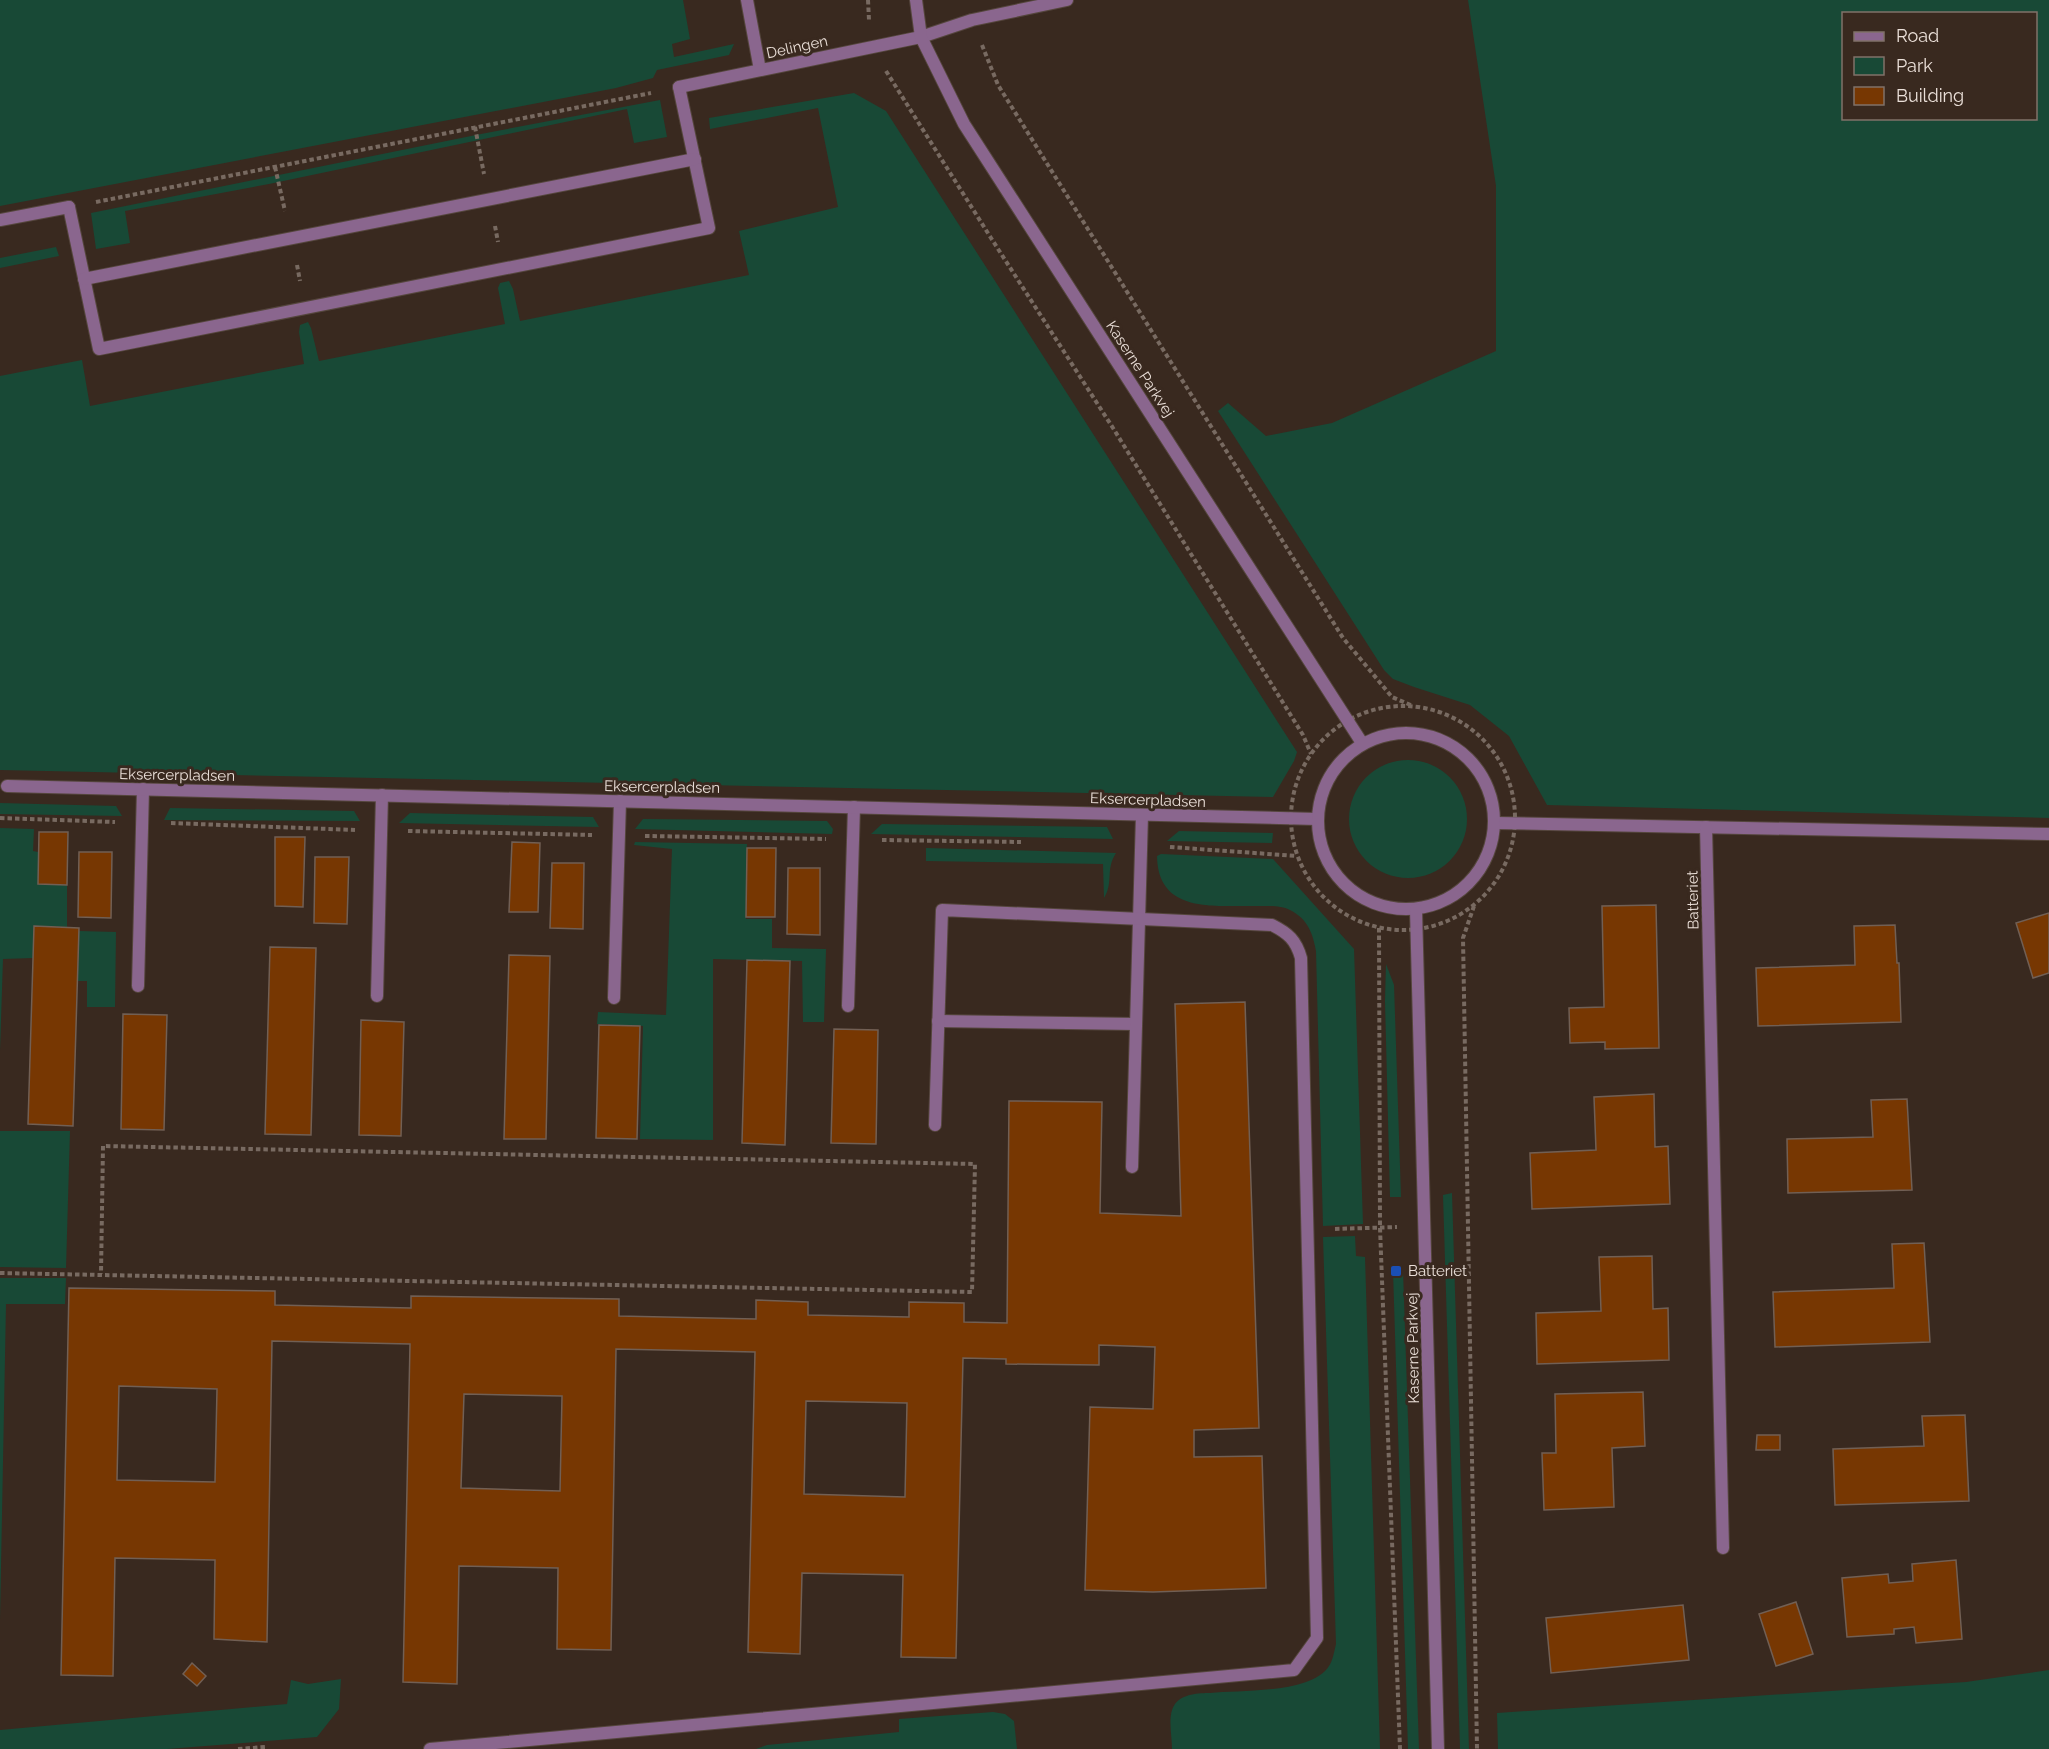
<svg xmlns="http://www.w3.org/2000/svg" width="2049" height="1749" font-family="Raleway,sans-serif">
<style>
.green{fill:#184936;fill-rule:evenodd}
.building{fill:#773702;stroke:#715f54;stroke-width:1.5;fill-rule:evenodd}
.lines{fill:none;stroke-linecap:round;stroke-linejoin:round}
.service-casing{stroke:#55463d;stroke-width:14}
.minor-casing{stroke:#55463d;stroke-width:14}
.tertiary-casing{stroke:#55463d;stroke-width:14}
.path{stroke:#786a61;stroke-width:4;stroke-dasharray:4.5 3;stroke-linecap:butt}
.service{stroke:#8a668e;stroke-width:12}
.minor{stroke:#8a668e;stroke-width:12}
.tertiary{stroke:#8a668e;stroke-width:12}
.transit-dot{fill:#1a4fb4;stroke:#39291f;stroke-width:2}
.labels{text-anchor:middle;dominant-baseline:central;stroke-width:6;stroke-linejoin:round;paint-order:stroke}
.street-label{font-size:15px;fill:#eadfd8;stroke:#39291f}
.poi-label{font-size:15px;fill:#eadfd8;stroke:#39291f;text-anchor:start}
</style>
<rect width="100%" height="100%" fill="#39291f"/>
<g class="green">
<path d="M0,0H683L690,39L672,44L674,57L734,44L729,55L657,70L653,78L616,88L0,206Z"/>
<path d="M1468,0H2049V818L1547,805L1509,736L1470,705L1414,687L1393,679L1384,670L1218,411L1228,403L1266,436L1332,423L1496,351V186ZM1844,14H2036V118H1844Z"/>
<path d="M854,93L886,111L1297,752L1294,761L1273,797L0,770V376L82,360L90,406L304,364L299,332L300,325L308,322L311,328L319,361L505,324L498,288L500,283L509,281L513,289L520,321L749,275L739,231L838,207L818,108L710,129L709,118Z"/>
<path d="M660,100L667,137L634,143L627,109L269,184L125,211L130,243L96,249L91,213L481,134Z"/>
<path d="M56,247L59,256L0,268V258Z"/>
<circle cx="1408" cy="819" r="59"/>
<path d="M0,803L116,806L122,816L0,814Z"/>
<path d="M170,808L354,811L360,821L164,820Z"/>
<path d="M410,813L593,817L599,827L399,823Z"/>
<path d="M643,819L827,821L833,829L832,834L635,829Z"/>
<path d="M882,824L1107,827L1113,839L871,834Z"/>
<path d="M0,828L34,829L33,851L38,852V884L67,885V927L34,926L33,958L3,959L0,1051Z"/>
<path d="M1179,831L1273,833L1272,843L1167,841Z"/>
<path d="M635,842L747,844L746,919H772V948L826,949L824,1022H803L802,961L713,959V1140L640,1139L643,1026L597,1024L598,1012L666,1015L672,849L634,845Z"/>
<path d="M926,848L1116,853C1105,870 1114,882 1104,898L1103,864L926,861Z"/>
<path d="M1161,854L1273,859L1354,949L1363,1224L1323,1226L1316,951C1313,934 1308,919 1290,910C1281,905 1268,906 1258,906C1216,905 1158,915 1157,856Z"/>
<path d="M79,931L116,932L115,1007H87V981H77Z"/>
<path d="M1386,964L1394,985L1401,1197H1390L1385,1001Z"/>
<path d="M0,1131H70L66,1268L0,1267Z"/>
<path d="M1452,1193L1469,1749H1460L1443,1195Z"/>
<path d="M1355,1236L1356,1256L1365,1257L1380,1749H1172C1172,1735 1167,1715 1175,1704C1182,1694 1199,1693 1210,1693C1240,1690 1311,1694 1329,1666C1333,1660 1334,1652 1336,1644L1323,1237Z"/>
<path d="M1403,1270L1419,1749H1408L1393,1271Z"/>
<path d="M0,1278H66L65,1304H6L0,1620Z"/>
<path d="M2049,1670V1749H1498L1497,1713L1966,1682Z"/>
<path d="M341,1679L339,1709L317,1737L167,1749H0V1730L287,1704L291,1680L308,1684Z"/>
<path d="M993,1712L1005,1714L1014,1721L1017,1749H756L767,1745L899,1732V1719Z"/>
</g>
<g class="building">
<path d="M39,832H68L67,885L38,884Z"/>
<path d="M275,837H305L303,907L275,906Z"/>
<path d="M512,842L540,843L538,912H509Z"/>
<path d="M747,848H776L775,917H746Z"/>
<path d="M79,852H112L111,918L78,917Z"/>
<path d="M315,857H349L347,924L314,923Z"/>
<path d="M552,863H584L583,929L550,928Z"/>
<path d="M788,868H820V935L787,934Z"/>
<path d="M1656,905L1659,1048L1605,1049V1042L1570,1043L1569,1008L1604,1007L1602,906Z"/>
<path d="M2049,913V973L2033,978L2016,923Z"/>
<path d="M1895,925L1897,963H1899L1901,1022L1758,1026L1756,968L1855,965L1854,926Z"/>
<path d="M34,926L79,928L73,1126L28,1124Z"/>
<path d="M270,947L316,948L311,1135L265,1134Z"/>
<path d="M509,955L550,956L546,1139H504Z"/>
<path d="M747,960L790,961L785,1145L742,1143Z"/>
<path d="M1245,1002L1259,1428L1194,1430V1457L1262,1456L1266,1588L1153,1592L1085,1590L1090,1407L1153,1409L1155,1347L1099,1345V1365L1006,1364V1359L963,1358L956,1658L901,1657L903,1575L802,1573L800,1654L748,1652L755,1352L616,1349L611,1650L557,1649L558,1568L459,1566L457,1684L403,1682L410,1344L272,1341L267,1642L214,1639L215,1560L115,1558L113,1676L61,1675L69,1288L275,1291V1305L411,1308V1296L619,1299V1316L756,1319V1300L808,1302V1315L909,1317V1302L964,1303V1322L1007,1323L1009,1101L1102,1102L1100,1213L1181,1216L1175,1004ZM119,1386L217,1389L215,1482L117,1480ZM464,1394L562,1396L560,1491L461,1488ZM806,1401L907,1403L905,1497L804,1494Z"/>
<path d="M123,1014L167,1015L164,1130L121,1129Z"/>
<path d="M361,1020L404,1022L401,1136L359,1135Z"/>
<path d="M599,1025L640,1026L637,1139L596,1138Z"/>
<path d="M834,1029L878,1030L876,1144L831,1143Z"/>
<path d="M1654,1094L1655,1147L1668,1146L1670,1204L1532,1209L1530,1153L1596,1150L1594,1097Z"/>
<path d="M1907,1099L1912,1190L1788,1193L1787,1139L1873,1137L1871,1100Z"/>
<path d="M1924,1243L1930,1342L1775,1347L1773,1292L1894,1288L1892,1244Z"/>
<path d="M1652,1256L1653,1309L1668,1308L1669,1360L1537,1364L1536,1313L1601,1311L1599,1257Z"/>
<path d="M1643,1392L1645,1446L1612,1448L1614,1507L1544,1510L1542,1453H1556L1555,1394Z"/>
<path d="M1965,1415L1969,1501L1835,1505L1833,1449L1924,1446L1922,1416Z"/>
<path d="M1757,1435H1780V1450H1756Z"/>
<path d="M1956,1560L1962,1639L1916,1643L1914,1627L1894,1629V1634L1847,1637L1842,1578L1888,1574L1889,1583L1913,1581L1912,1564Z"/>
<path d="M1796,1602L1813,1654L1776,1666L1759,1614Z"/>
<path d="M1683,1605L1689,1660L1551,1673L1546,1618Z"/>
<path d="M192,1663L206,1676L197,1686L183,1674Z"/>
</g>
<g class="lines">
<g class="service-casing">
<g id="service">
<path d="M747,0L760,70"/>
<path d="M921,37L972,20L1067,0"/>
<path d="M69,207L99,349L709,228L679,87"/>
<path d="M84,279L695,159"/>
<path d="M138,986L143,789"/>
<path d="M377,996L382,795"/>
<path d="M614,998L620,801"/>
<path d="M848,1006L854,807"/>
<path d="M938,1021L1136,1024"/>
<path d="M1132,1167L1142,815"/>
<path d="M430,1749L1294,1670L1317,1638L1301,958C1296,940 1288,933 1272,925L942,910L935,1125"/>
</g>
</g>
<g class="minor-casing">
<g id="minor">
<path d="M679,87L921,37"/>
<path d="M0,220L69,207"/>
<path d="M7,786L1317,819"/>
<path d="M1495,823L2049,834"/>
<path d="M1706,827L1723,1548"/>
</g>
</g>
<g class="tertiary-casing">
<g id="tertiary">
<path d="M916,0L921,37L964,124L1362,743"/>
<circle cx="1406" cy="821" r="88"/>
<path d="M1416,910L1438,1749"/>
</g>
</g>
<g class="path">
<path d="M868,0L869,20"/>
<path d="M982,45L998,85L1343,638L1392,697L1413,706"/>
<path d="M886,71L991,238L1113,428L1303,735L1311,754"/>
<path d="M475,127L484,174"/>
<path d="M275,167L285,211"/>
<path d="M96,202L651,93"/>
<path d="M495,226L498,242"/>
<path d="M297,265L300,281"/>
<circle cx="1403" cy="818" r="112"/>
<path d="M0,818L115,822"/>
<path d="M171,823L355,830"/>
<path d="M408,831L592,835"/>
<path d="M645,836L826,839"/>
<path d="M882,840L1021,842"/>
<path d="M1170,847L1297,856"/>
<path d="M1474,906L1463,938L1477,1749"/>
<path d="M1379,928L1380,1228L1400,1749"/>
<path d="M1335,1229L1397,1227"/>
<path d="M0,1273L972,1292L975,1164L103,1146L101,1274"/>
<path d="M238,1749L265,1747L266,1749"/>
</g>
<use href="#service" class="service"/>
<use href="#minor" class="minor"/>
<use href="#tertiary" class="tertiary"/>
</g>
<rect class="transit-dot" x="1390" y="1265" width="12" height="12" rx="3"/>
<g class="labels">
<g class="street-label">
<text transform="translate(797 47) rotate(-12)">Delingen</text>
<text transform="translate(1140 369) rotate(57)">Kaserne Parkvej</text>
<text transform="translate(177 775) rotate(1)">Eksercerpladsen</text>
<text transform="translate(662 787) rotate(1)">Eksercerpladsen</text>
<text transform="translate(1148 800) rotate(2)">Eksercerpladsen</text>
<text transform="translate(1693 900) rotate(-91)">Batteriet</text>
<text transform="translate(1413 1348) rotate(-91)">Kaserne Parkvej</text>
</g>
<g class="poi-label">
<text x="1408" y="1271">Batteriet</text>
</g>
</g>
<rect x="1842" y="12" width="195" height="108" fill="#39291f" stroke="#807269" stroke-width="1.5"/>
<rect x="1854" y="32" width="30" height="9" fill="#8a668e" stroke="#807269" stroke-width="1.5"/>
<text x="1896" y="42" font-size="18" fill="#eadfd8">Road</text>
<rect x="1854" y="57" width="30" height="18" fill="#184936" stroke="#807269" stroke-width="1.5"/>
<text x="1896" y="72" font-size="18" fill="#eadfd8">Park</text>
<rect x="1854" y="87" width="30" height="18" fill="#773702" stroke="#807269" stroke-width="1.5"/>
<text x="1896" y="102" font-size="18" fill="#eadfd8">Building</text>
</svg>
